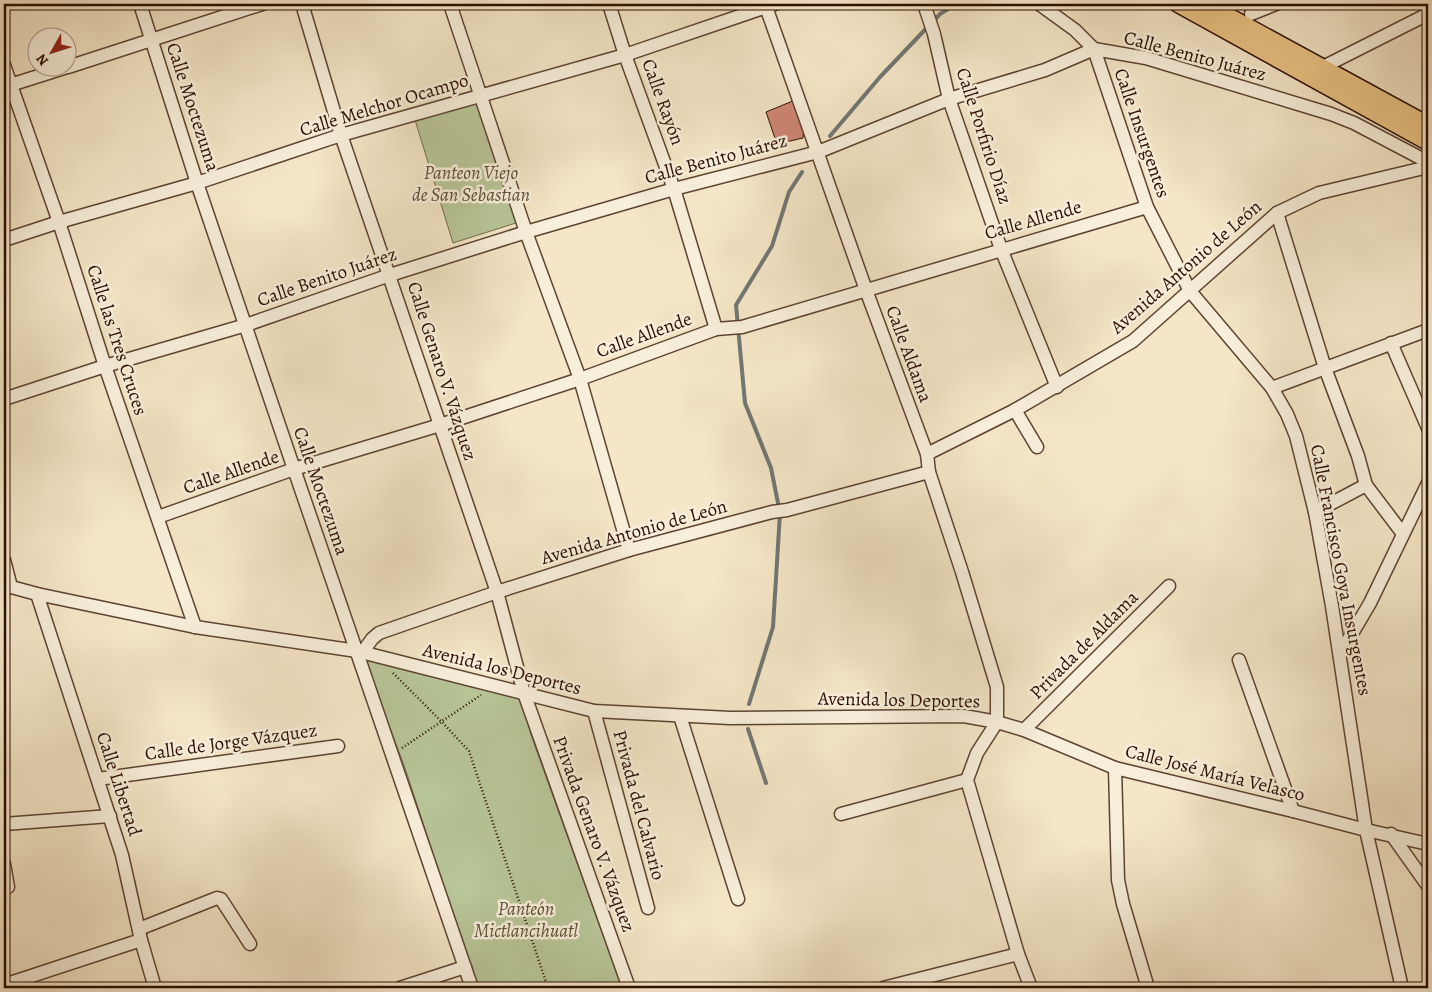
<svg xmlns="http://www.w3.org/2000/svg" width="1432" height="992" font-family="Alegreya,serif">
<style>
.green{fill:#b8c698;stroke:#726a4c}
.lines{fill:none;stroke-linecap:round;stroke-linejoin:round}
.stream{stroke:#717773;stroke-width:4}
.building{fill:#d08676;stroke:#2b0d01}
.minor-casing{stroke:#5d4332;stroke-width:15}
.major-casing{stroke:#2b0d01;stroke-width:19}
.path{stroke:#2b0d01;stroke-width:2.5;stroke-dasharray:1 2.5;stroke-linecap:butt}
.minor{stroke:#f8efdb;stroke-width:12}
.major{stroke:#eac384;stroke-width:16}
.labels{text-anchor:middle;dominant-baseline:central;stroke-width:5;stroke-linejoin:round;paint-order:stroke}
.street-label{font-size:19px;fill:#2b0d01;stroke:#f8efdb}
.park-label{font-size:19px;font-style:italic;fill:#5c4e36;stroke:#f8efdb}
</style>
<rect width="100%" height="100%" fill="#f4e6c7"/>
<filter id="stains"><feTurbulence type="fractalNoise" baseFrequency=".004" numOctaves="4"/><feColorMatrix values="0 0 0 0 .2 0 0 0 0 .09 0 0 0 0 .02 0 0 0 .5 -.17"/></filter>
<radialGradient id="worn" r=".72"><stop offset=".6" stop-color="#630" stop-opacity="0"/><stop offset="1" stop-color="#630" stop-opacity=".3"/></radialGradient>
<g class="green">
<path d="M480,100L519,222L453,243L415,120Z"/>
<path d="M362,653L524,693L530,732L622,988H477L406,771Z"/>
</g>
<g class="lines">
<g class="stream">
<path d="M830,136L880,77L940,14L956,4"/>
<path d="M749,704L773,627L780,513L771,468L745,403L736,305L772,246L789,192L802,172"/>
<path d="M748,729L766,783"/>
</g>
</g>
<path class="building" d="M795,100L804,126L803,138L777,144L766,112Z"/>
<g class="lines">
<g class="minor-casing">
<g id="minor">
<path d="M140,4L197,183L294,469L472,988"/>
<path d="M302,4L341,135L497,592L524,693L629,988"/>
<path d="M450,4L526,232L580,379L629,550"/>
<path d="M609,4L625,55L674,189L716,329"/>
<path d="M765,4L866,290L927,454L929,472L962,572L997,687V722"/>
<path d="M924,4L934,34L949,99L1001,249L1057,387"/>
<path d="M1039,4L1075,30L1094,49L1147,207L1190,291L1272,388L1287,414L1296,436L1315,512L1332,606L1366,830L1402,988"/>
<path d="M1251,14L1276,4"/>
<path d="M4,65L59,222L105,366L195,627"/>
<path d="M68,67L262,4"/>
<path d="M1323,67L1428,14"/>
<path d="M4,87L64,68"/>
<path d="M1277,213L1325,368L1358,456L1366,485L1315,512"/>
<path d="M4,240L59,222L197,183L341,135L625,55L775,4"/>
<path d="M1391,343L1428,428"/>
<path d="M1272,388L1428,330"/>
<path d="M4,399L105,366L246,325L390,275L526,232L674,189L818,152L949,99L1045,70L1094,49L1146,58L1331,114L1354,123L1428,162"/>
<path d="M1015,410L1037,447"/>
<path d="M927,454L1015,410L1133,341L1277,213L1319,193L1428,167"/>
<path d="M1366,485L1403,534"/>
<path d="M158,517L294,469L440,425L580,379L716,329L742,327L1147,207"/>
<path d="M4,560L11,587"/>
<path d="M4,585L37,594L195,627L357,651L594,711L730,718L964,716L997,722L1024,730L1115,768L1293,811L1366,830L1428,844"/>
<path d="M37,594L122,855L141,940L155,988"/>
<path d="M362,653L372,639L379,633L497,592L629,550L772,512L787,510L929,472"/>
<path d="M1340,654L1370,603L1428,483"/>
<path d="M1239,660L1293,811"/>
<path d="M594,711L648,908"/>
<path d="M680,716L738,899"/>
<path d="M997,722L977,753L967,780L1018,954L1031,988"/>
<path d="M1024,730L1169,586"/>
<path d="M1115,768L1118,880L1123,904L1148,988"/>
<path d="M98,779L338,746"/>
<path d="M841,814L967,780"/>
<path d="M4,824L110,816"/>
<path d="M1391,834L1428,886"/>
<path d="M4,864L8,887"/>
<path d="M139,929L217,898L221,899L250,944"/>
<path d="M4,985L141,940"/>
<path d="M400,988L465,967"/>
<path d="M883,988L1018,954"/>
</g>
</g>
<g class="major-casing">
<g id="major">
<path d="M1178,4L1428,142"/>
<path d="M1206,4L1428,125"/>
</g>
</g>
<g class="path">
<path d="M393,673L442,722L469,751L548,988"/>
<path d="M402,748L481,695"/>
</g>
<use href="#minor" class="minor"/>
<use href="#major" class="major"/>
</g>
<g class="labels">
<g class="street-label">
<text transform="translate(1195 56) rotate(15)">Calle Benito Juárez</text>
<text transform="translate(663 102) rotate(70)">Calle Rayón</text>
<text transform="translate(384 105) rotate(-17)">Calle Melchor Ocampo</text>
<text transform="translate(193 107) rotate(72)">Calle Moctezuma</text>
<text transform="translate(1142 133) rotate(71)">Calle Insurgentes</text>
<text transform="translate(984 136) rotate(72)">Calle Porfirio Díaz</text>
<text transform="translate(716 159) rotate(-15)">Calle Benito Juárez</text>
<text transform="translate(1033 220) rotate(-16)">Calle Allende</text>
<text transform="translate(1186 267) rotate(-41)">Avenida Antonio de León</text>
<text transform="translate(327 277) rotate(-19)">Calle Benito Juárez</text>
<text transform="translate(644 335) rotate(-20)">Calle Allende</text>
<text transform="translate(117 340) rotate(72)">Calle las Tres Cruces</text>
<text transform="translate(909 354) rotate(70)">Calle Aldama</text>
<text transform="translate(442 371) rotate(72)">Calle Genaro V. Vázquez</text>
<text transform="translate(231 472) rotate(-19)">Calle Allende</text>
<text transform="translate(321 491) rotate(71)">Calle Moctezuma</text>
<text transform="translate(634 532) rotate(-16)">Avenida Antonio de León</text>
<text transform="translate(1341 570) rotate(79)">Calle Francisco Goya Insurgentes</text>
<text transform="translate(1084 645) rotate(-45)">Privada de Aldama</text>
<text transform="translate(502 669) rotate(14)">Avenida los Deportes</text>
<text transform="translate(899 700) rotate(1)">Avenida los Deportes</text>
<text transform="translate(231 742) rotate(-8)">Calle de Jorge Vázquez</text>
<text transform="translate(1215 773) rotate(14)">Calle José María Velasco</text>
<text transform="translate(119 784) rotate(72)">Calle Libertad</text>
<text transform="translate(639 805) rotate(75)">Privada del Calvario</text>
<text transform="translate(594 834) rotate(70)">Privada Genaro V. Vázquez</text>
</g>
<g class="park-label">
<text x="471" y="173">Panteon Viejo<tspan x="471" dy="22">de San Sebastian</tspan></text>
<text x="526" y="909">Panteón<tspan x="526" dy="22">Mictlancihuatl</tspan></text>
</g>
</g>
<rect width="1432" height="992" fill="none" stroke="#f4e6c7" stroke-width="20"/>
<rect x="5" y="5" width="1422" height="982" fill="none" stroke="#2b0d01" stroke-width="2.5"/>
<rect x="10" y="10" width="1412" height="972" fill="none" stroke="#2b0d01"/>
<g transform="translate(52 52) rotate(231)"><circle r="24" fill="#f8efdb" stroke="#a69584"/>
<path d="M0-4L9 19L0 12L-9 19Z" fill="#8f2418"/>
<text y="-8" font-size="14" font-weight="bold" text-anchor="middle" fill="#2b0d01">N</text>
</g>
<rect width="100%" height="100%" filter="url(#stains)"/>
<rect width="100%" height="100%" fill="url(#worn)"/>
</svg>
